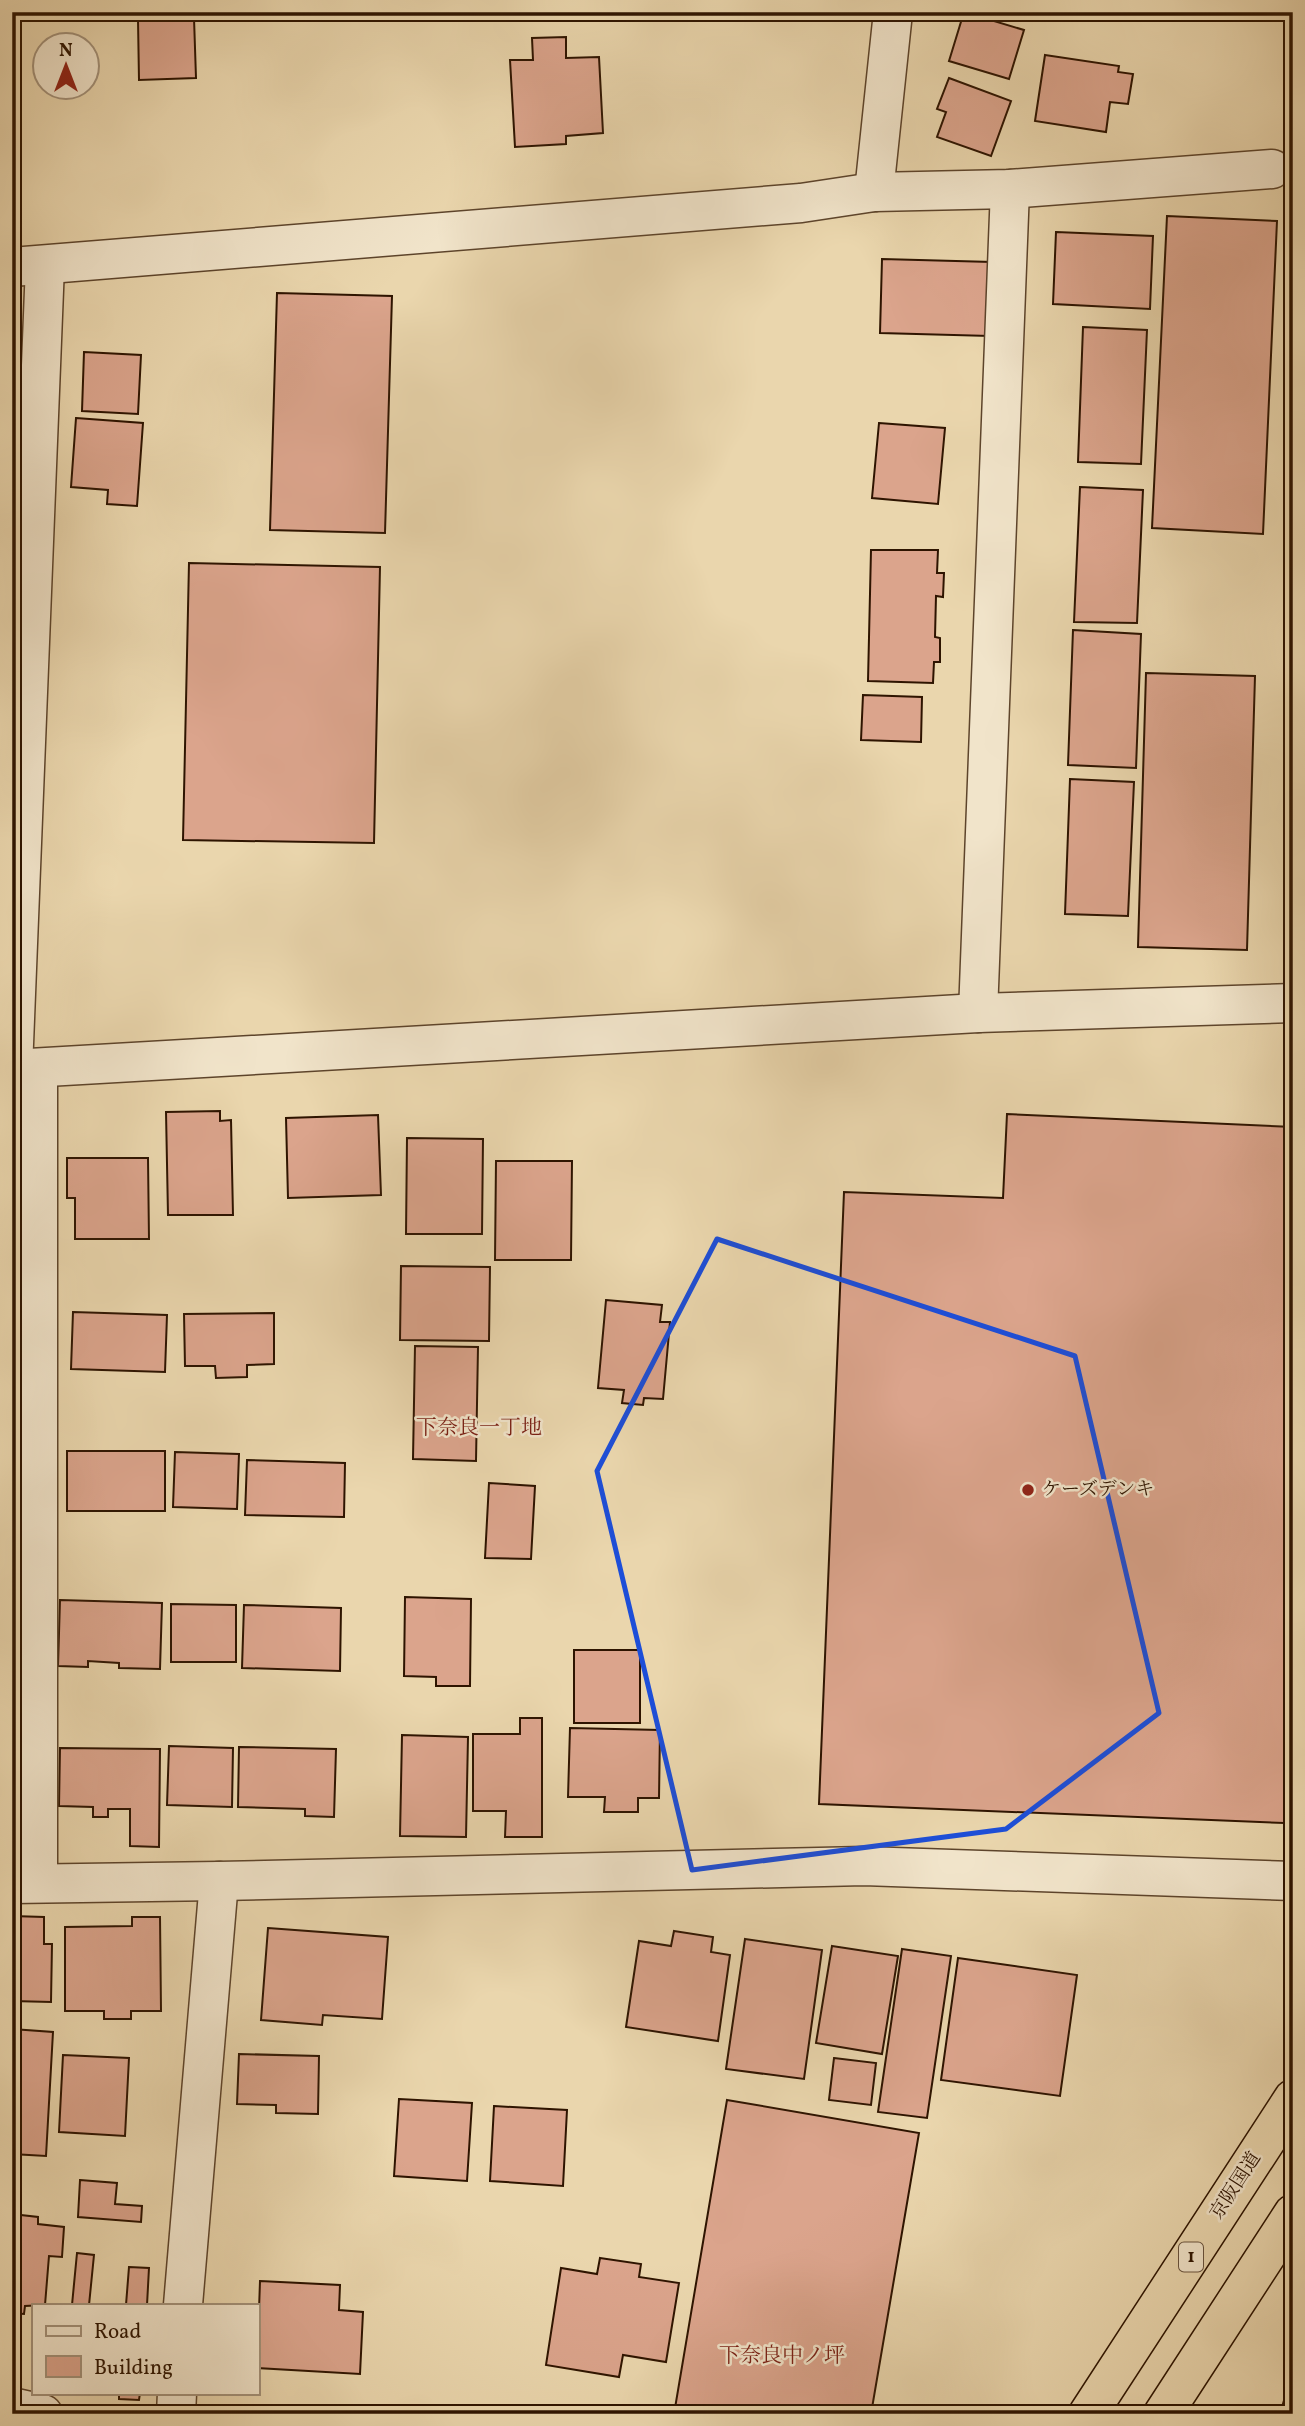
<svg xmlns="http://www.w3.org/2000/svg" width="1305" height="2426" font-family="Vollkorn,'Noto Serif JP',serif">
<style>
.building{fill:#dba48c;stroke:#2e1400;stroke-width:2}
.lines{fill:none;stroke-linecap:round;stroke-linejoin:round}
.minor-casing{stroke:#5d442b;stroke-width:41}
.highway-casing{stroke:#2e1400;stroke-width:41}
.minor{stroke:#f1e4ca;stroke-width:38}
.highway{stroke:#ead6ad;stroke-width:38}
.marked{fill:none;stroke:#1d4ed8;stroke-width:5;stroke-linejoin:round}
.poi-dot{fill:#8f2418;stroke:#f1e4ca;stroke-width:2.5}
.labels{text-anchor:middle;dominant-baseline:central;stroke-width:5;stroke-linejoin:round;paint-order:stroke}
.shield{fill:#f1e4ca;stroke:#68523d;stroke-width:2}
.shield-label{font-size:18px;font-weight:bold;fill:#2e1400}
.poi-label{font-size:19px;fill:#2e1400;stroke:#f1e4ca;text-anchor:start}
.street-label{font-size:19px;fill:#2e1400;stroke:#f1e4ca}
.neighbourhood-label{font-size:21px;fill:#7a1f14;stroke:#f1e4ca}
</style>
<rect width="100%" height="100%" fill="#ead6ad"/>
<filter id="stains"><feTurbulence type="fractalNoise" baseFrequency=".00286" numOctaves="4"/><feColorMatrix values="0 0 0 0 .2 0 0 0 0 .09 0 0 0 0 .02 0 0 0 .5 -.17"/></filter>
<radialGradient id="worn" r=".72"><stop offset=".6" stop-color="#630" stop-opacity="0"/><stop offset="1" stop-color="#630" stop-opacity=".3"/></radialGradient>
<g class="building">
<rect x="333" y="12" width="52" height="4"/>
<path d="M964,12L1024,30L1009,79L949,61Z"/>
<path d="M194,18L196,78L139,80L138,20Z"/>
<path d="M566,37V58L599,57L603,133L566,136V144L515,147L510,60H533L532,38Z"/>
<path d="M1045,55L1119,66L1118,72L1133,74L1128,104L1110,102L1106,132L1035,121Z"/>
<path d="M949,78L1011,101L991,156L937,137L946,112L937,109Z"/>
<path d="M1167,216L1277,221L1263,534L1152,528Z"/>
<path d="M1056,232L1153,236L1150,309L1053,304Z"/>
<path d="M882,259L992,262L990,336L880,333Z"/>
<path d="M277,293L392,296L385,533L270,530Z"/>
<path d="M1083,327L1147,330L1141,464L1078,462Z"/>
<path d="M84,352L141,355L138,414L82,411Z"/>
<path d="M76,418L143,423L137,506L107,504L108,490L71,487Z"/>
<path d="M879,423L945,428L938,504L872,498Z"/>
<path d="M1080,487L1143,490L1137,623L1074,622Z"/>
<path d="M871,550H938L937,573H944L943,597L936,596L935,637L940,638V662H934L933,683L868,681Z"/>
<path d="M189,563L380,567L374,843L183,840Z"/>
<path d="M1073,630L1141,634L1136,768L1068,765Z"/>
<path d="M1146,673L1255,676L1247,950L1138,947Z"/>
<path d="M863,695L922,697L921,742L861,740Z"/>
<path d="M1070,779L1134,782L1128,916L1065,914Z"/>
<path d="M220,1111V1121L231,1120L233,1215H168L166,1112Z"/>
<path d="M1007,1114L1293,1127V1613L1284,1823L819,1804L844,1192L1003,1198Z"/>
<path d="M378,1115L381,1195L288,1198L286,1118Z"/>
<path d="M407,1138L483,1139L482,1234H406Z"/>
<path d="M67,1158H148L149,1239H75V1198H67Z"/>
<path d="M496,1161H572L571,1260H495Z"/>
<path d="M401,1266L490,1267L489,1341L400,1340Z"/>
<path d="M606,1300L662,1305L660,1322H670L663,1399L644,1398L643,1405L622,1403L624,1390L598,1388Z"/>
<path d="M73,1312L167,1315L165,1372L71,1369Z"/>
<path d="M274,1313V1364L247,1365V1377L216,1378L215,1366H185L184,1314Z"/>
<path d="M415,1346L478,1347L476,1461L413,1459Z"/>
<rect x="67" y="1451" width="98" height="60"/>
<path d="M175,1452L239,1454L237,1509L173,1507Z"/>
<path d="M247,1460L345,1463L344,1517L245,1515Z"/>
<path d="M489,1483L535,1486L531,1559L485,1558Z"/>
<path d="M405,1597L471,1599L470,1686H436V1677L404,1676Z"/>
<path d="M60,1600L162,1603L160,1669L119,1668V1663L88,1661V1667L58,1666Z"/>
<path d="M171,1604L236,1605V1662H171Z"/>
<path d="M244,1605L341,1608L340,1671L242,1668Z"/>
<rect x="574" y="1650" width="66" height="73"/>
<path d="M520,1718H542V1837H505L506,1811H473V1734H520Z"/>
<path d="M570,1728L660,1730L659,1798H638V1812H604L605,1797H568Z"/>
<path d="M402,1735L468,1737L466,1837L400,1836Z"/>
<path d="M169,1746L233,1748L232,1807L167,1805Z"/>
<path d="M239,1747L336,1749L334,1817L305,1816V1809L238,1807Z"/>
<path d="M60,1748L160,1749L159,1847L130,1846V1809H108V1817H93V1807L59,1806Z"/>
<path d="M12,1916L44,1917V1944H52L51,2002L12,2001Z"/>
<path d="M132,1917H160L161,2011H131V2019H104V2011H65V1927L132,1926Z"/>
<path d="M268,1928L388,1937L382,2019L323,2015L322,2025L261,2020Z"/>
<path d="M674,1931L713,1937L711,1952L730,1955L718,2041L626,2027L639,1941L671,1946Z"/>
<path d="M745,1939L822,1950L804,2079L726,2069Z"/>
<path d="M832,1946L898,1956L882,2054L816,2043Z"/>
<path d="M902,1949L951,1956L927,2118L878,2112Z"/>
<path d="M958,1958L1077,1975L1060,2096L941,2080Z"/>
<path d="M12,2029L53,2032L46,2156L12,2154Z"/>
<path d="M239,2054L319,2056L318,2114L276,2113V2105L237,2104Z"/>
<path d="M63,2055L129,2058L125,2136L59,2132Z"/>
<path d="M834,2058L876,2063L871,2105L829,2100Z"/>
<path d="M399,2099L472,2103L467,2181L394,2176Z"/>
<path d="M727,2100L919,2133L871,2414H674Z"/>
<path d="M494,2106L567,2110L563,2186L490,2181Z"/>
<path d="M80,2180L117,2183L115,2204L142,2206L141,2222L78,2217Z"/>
<path d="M12,2214L38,2217V2224L64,2227L62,2257L49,2256L45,2305L25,2306L24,2314L12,2313Z"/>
<path d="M77,2253L94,2255L89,2305H72Z"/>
<path d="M600,2258L641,2264L639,2277L679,2283L666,2362L623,2355L619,2377L546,2365L561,2268L597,2274Z"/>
<path d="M129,2267L149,2268L147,2305H126Z"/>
<path d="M260,2281L340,2285L339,2310L363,2312L360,2374L257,2368Z"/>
<path d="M119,2393H140L139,2400L119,2399Z"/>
<path d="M1285,2397L1293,2399V2414H1280Z"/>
</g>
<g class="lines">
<g class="minor-casing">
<g id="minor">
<path d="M874,192L893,12"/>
<path d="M12,267L801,203L874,192L1010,189L1272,169"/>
<path d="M978,1013L1010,189"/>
<path d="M12,1069L978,1013L1293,1003"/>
<path d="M13,1069L45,265"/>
<path d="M38,1069V1882"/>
<path d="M12,1884L219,1881L864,1866L1293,1881"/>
<path d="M183,2305L219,1881"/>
<path d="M12,2407L43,2414"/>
<path d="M176,2414L177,2393"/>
</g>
</g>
<g class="highway-casing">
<g id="highway">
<path d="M1088,2414L1293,2099"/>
<path d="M1163,2414L1293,2214"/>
</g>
</g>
<use href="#minor" class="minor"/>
<use href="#highway" class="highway"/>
</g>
<path class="marked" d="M717,1239L1075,1356L1159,1713L1006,1829L692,1870L597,1471Z"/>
<circle class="poi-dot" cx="1028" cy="1490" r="7"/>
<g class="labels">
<rect class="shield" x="1179" y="2242.5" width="24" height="29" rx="5"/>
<g class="shield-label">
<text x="1191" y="2257">1</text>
</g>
<g class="poi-label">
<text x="1042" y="1490">ケーズデンキ</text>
</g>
<g class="street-label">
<text transform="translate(1236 2186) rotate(-57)">京阪国道</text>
</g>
<g class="neighbourhood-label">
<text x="479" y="1428">下奈良一丁地</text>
<text x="782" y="2356">下奈良中ノ坪</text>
</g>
</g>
<rect width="1305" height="2426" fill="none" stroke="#ead6ad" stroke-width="42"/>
<rect x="14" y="14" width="1277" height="2398" fill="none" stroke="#2e1400" stroke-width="3.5"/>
<rect x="21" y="21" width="1263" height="2384" fill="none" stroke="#2e1400" stroke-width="2"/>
<rect x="32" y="2304" width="228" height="91" fill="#f1e4ca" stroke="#a39179" stroke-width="2"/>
<rect x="46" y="2326" width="35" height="10" fill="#f1e4ca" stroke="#a39179" stroke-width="2"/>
<text x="94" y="2338" font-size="21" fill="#2e1400">Road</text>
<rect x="46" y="2356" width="35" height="21" fill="#dba48c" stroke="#a39179" stroke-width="2"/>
<text x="94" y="2374" font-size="21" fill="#2e1400">Building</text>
<g transform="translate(66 66)"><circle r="33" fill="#f1e4ca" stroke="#a39179" stroke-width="2"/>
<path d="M0-5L12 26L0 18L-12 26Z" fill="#8f2418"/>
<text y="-10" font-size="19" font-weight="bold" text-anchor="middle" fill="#2e1400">N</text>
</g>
<rect width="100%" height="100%" filter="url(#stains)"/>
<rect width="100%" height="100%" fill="url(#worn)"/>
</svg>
